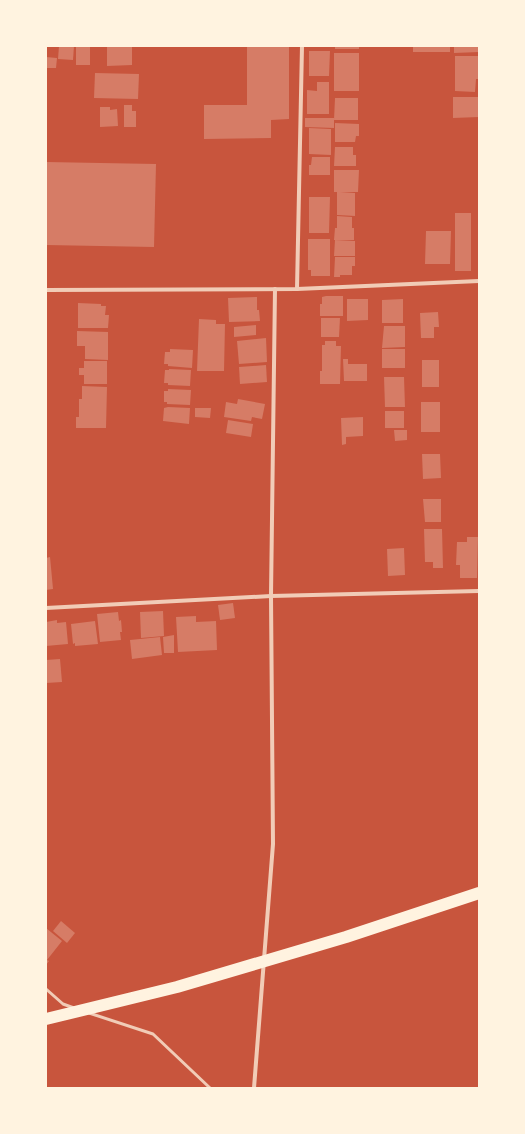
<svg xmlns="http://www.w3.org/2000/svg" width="525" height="1134" font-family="'IBM Plex Serif',serif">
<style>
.building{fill:#d67c66}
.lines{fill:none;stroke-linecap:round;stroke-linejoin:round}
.service{stroke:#f1ccb7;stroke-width:3}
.minor{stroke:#f1ccb7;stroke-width:4}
.motorway{stroke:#fff3e0;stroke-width:12}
</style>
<rect width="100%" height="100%" fill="#c8553d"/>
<g class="building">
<path d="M59,46H74L73,60L58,59Z"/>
<rect x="76" y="46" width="14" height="19"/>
<path d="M107,46H132V65L107,66Z"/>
<path d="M247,46H289V119L271,120V138L204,139V105H247Z"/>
<rect x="335" y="46" width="24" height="3"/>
<rect x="413" y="46" width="37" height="6"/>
<path d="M454,46H479V52L454,53Z"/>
<path d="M309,51H330L329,76H309Z"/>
<path d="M334,53H359V73H342H359V91H334Z"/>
<path d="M455,56H479V79H476L475,92L455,91Z"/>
<path d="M46,57L57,58L56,68H46Z"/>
<path d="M95,73L139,74L138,99L94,98Z"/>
<path d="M317,82H329V114H307V90L317,91Z"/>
<path d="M453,97H479V117L453,118Z"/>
<path d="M335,98H358V120H334Z"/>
<path d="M124,105H132V111H136V127H124Z"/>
<path d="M100,107H110V110L117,109L118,126L100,127Z"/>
<path d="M305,118H334V128L305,127Z"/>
<path d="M335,123L359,124V136H356L355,142H335Z"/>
<path d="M309,128L331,129V155L309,154Z"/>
<path d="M335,147H353V155H356V166H334Z"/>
<path d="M312,157H330V175H309V165H311Z"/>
<path d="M46,162L156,164L154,247L46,245Z"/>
<path d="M334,170H359L358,192H340L355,193V216L337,215V192H334Z"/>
<path d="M309,197H330L329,233H309Z"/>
<rect x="455" y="213" width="16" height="58"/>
<path d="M337,216L352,217V228H354V240H334L335,228H337Z"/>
<path d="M426,231H451L450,264H425Z"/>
<path d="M308,239H330V276H311V270H308Z"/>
<path d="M335,240L355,241V256H334Z"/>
<path d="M335,257H355V266H352V275H340V277H334Z"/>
<path d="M326,296H343V316H320V304H322V297Z"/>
<path d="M257,297V310H259L260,321L229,322L228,298Z"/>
<path d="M347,299H368V320L347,321Z"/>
<path d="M403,299V323H382V300Z"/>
<path d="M78,303L101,304V306H106L105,315H109L108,328H78Z"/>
<path d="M438,312L439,327H434V338H421L420,313Z"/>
<path d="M321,318H340L339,337H321Z"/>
<path d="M199,319L216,320V324H225L224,371H197Z"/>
<path d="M256,325V335L234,337V327Z"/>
<path d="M384,326H405V347L382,348Z"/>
<path d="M77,331L108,332V360L85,359V346H77Z"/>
<path d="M266,338L267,362L239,364L237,341Z"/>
<path d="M325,341H336V346H341L340,384H320V371H322V345H325Z"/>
<path d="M170,349L193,350L192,368L168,366V364H164L165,352H170Z"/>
<rect x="382" y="349" width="23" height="19"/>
<path d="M343,359H348V364H367V381H344Z"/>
<rect x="422" y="360" width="17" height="27"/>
<path d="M84,361H107V384H84V375H79V368H84Z"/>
<path d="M266,365L267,382L240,384L239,367Z"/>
<path d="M169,369L191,370L190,386L168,385V383H164L165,370H169Z"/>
<path d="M384,377H404L405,407H385Z"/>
<path d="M82,386L107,387L106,428H76V417H79V399H82Z"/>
<path d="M168,389L191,390L190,405L167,404V402H164V391H168Z"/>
<path d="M238,399L265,404L262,419L252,417L251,421L224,417L226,402L237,404Z"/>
<rect x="421" y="402" width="19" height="30"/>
<path d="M168,407L190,408L189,424L163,421L164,408Z"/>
<path d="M195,408H211L210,418L195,417Z"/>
<rect x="385" y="411" width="19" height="17"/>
<path d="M363,417V436L346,437V444L342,445L341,418Z"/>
<path d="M228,420L253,424L251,437L226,433Z"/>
<path d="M394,430H407V440L395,441Z"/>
<path d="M422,454H440L441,478L423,479Z"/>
<path d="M423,499H441V522H425Z"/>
<path d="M424,529H442L443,568H433V562H425Z"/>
<path d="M467,537H478L477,578H460V565H456L457,542H467Z"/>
<path d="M404,548L405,575L388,576L387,549Z"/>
<path d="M50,557L53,589L46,590V558Z"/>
<path d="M233,603L235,618L220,620L218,605Z"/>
<path d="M163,611L164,636L141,638L140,612Z"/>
<path d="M118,612L119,621L121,620L122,632H120L121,640L100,642L97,614Z"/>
<path d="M196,616V622L216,621L217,650L178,652L176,617Z"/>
<path d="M57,620V623L66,622L68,644L46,646V622Z"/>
<path d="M95,621L98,644L75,646V643L73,644L71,624Z"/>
<path d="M174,635V653H164L163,637Z"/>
<path d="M160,637L162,655L132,659L130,640Z"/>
<path d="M60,659L62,682L46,683V660Z"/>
<path d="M61,921L75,933L67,943L53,931Z"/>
<path d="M46,928L62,941L47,960L49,961L46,965Z"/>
</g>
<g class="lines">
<g class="service">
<path d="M46,989L63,1004L74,1008"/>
<path d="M89,1013L153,1034L210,1088"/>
</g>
<g class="minor">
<path d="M297,289L302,46"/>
<path d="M46,290L297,289L479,281"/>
<path d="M46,608L271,596L479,591"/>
<path d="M254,1088L273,844L271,596L275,289"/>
</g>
<path class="motorway" d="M46,1019L177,987L346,937L479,893"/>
</g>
<rect width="525" height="1134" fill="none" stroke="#fff3e0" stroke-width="94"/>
</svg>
